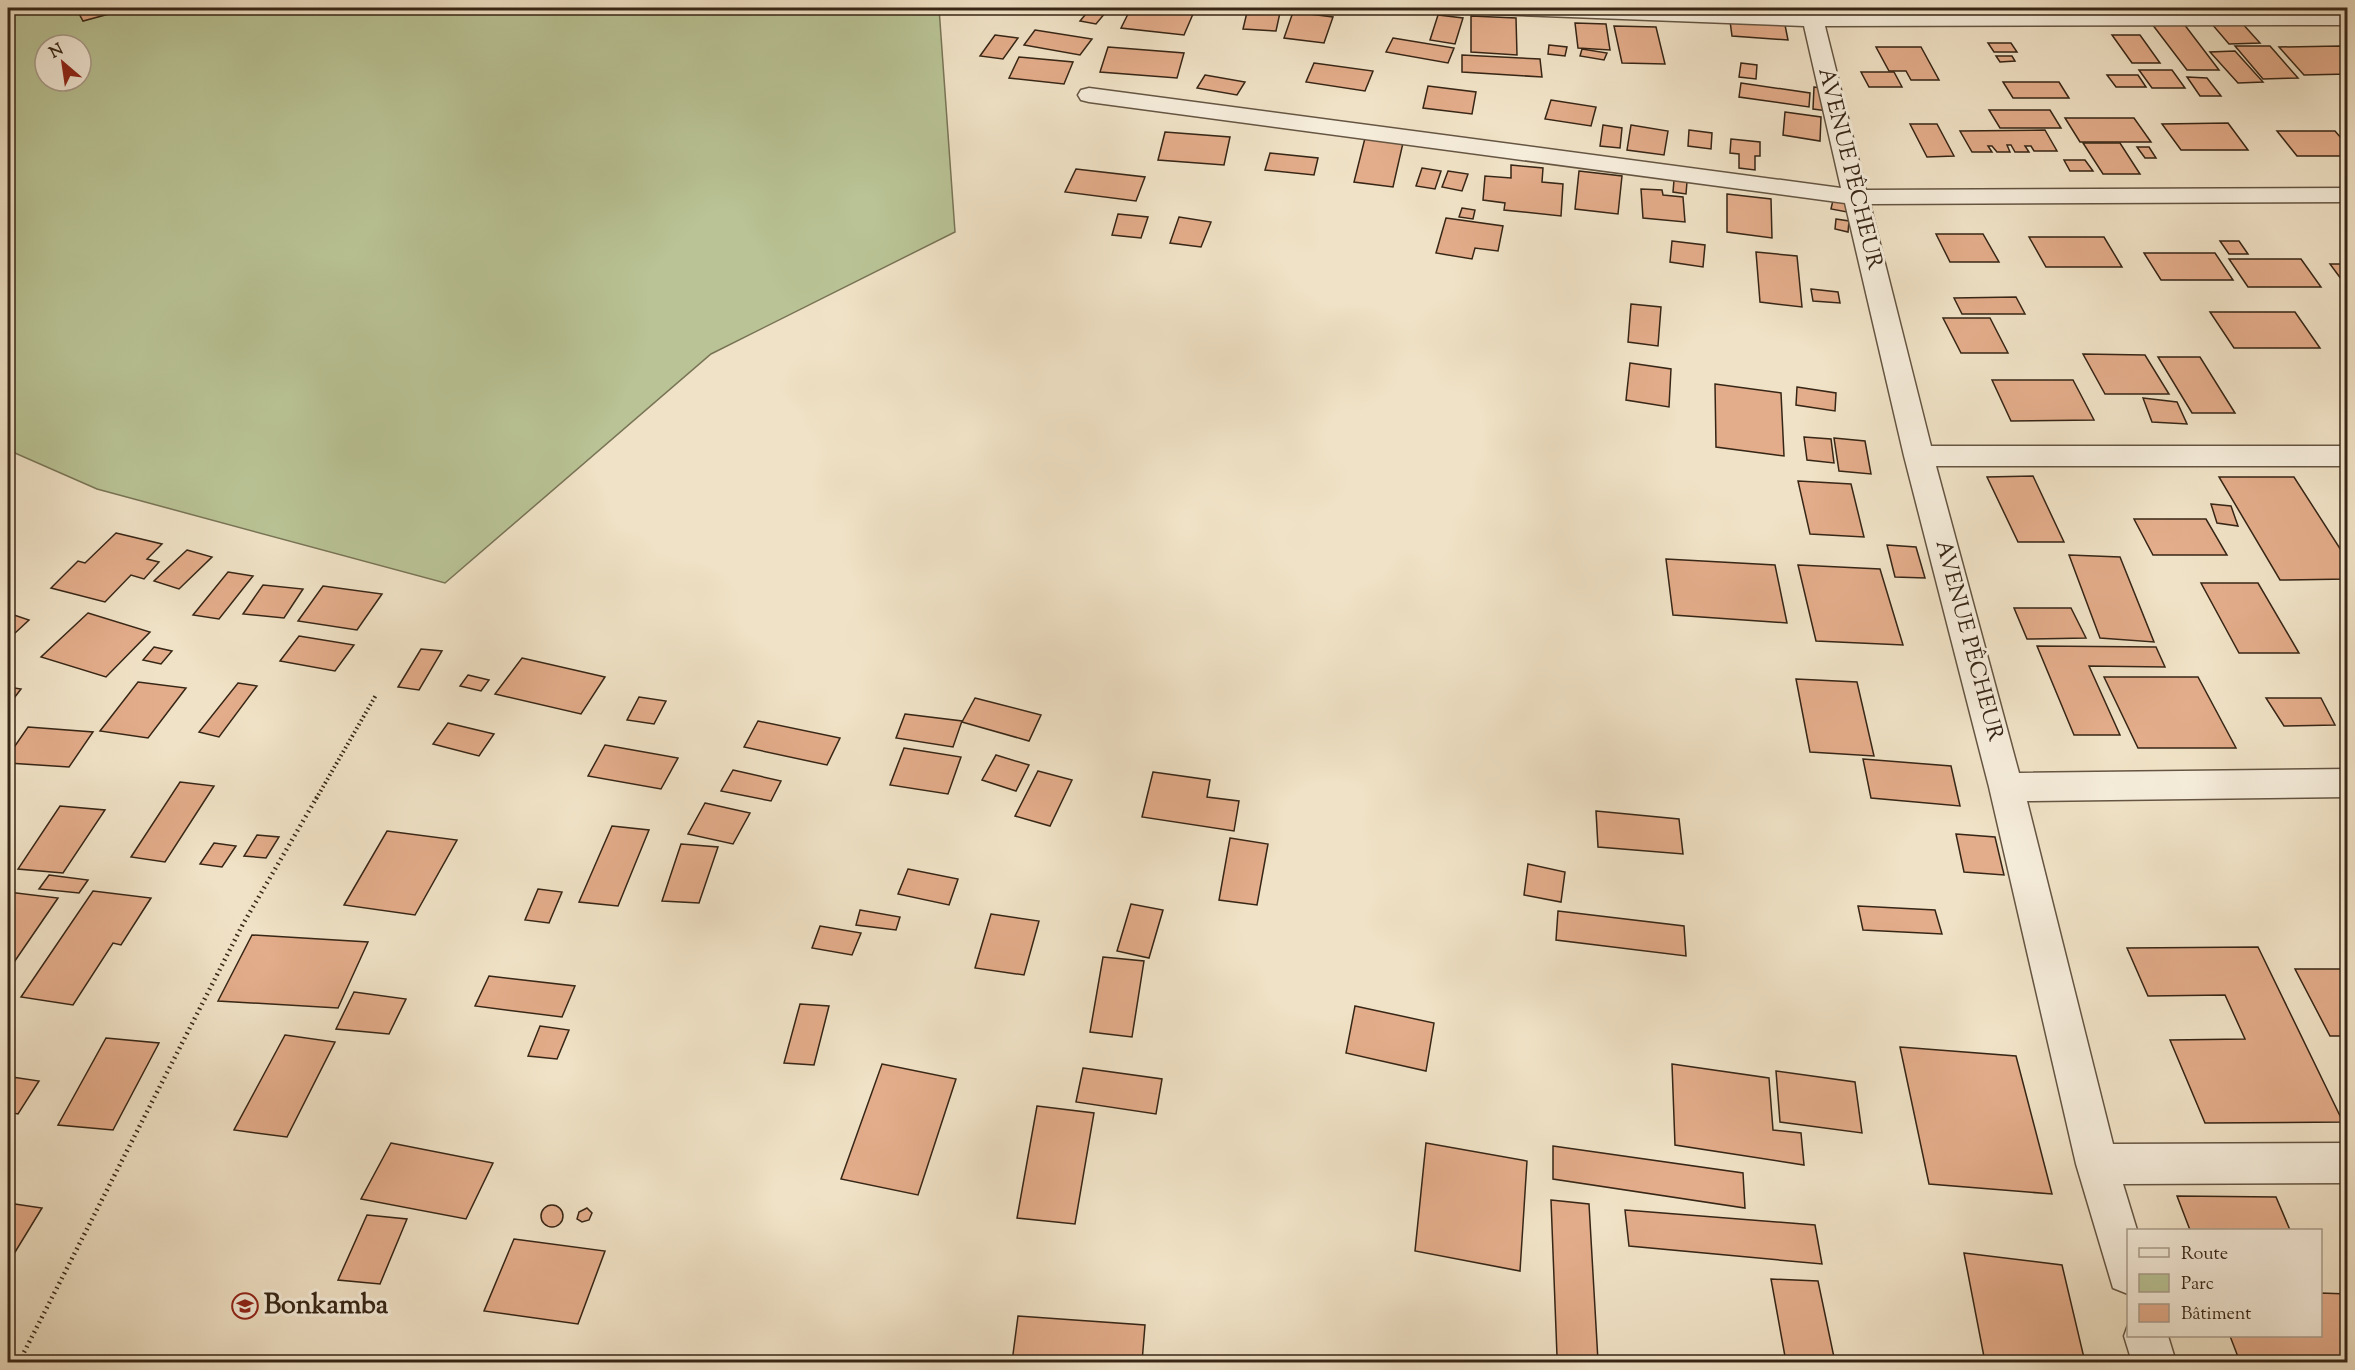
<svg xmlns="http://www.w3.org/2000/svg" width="2355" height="1370" font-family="'Sorts Mill Goudy',serif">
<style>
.green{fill:#b9c395;stroke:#787456;stroke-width:1.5;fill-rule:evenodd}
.building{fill:#e3ac8a;stroke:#372616;stroke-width:1.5}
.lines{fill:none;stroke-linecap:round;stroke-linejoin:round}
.minor-casing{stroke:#655542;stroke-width:3}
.path-far1{stroke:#372616;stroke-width:4;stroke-dasharray:1.5 3;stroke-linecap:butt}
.path{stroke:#372616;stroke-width:4.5;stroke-dasharray:1.5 4;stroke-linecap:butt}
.minor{fill:#f5ecda;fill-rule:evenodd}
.labels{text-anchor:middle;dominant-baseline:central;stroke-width:6;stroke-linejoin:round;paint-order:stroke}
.street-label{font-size:22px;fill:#372616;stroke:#f5ecda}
.near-poi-label{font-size:27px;font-weight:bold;fill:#372616;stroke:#f5ecda;text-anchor:start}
</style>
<rect width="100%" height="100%" fill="#f0e2c6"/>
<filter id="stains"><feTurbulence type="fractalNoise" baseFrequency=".00333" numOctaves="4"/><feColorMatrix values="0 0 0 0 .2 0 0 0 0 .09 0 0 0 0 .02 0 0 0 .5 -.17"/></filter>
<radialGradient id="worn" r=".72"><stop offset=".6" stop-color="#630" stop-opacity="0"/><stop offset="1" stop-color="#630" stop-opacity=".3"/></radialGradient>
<path class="green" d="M8,8H939L955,232L711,354L445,583L97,489L8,450ZM45,45H81V81H45Z"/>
<g class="building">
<path d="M76,8H118L120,11L83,21Z"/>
<path d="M1131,8H1132L1193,14L1184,35L1121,28Z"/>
<path d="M1248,8H1281L1276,31L1243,29Z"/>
<path d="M1090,9L1106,12L1096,24L1080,21Z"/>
<path d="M1293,12L1333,17L1324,43L1284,38Z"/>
<path d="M1438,15L1463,18L1455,44L1430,40Z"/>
<path d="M1471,16L1516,18L1517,55L1471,52Z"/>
<path d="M1730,21L1785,25L1788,40L1732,36Z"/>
<path d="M2241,22L2260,43L2229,44L2211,23Z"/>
<path d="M1575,23L1606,24L1610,50L1578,48Z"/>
<path d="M2152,24H2184L2219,70H2187Z"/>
<path d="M1614,26L1656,27L1665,64L1622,63Z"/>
<path d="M1035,30L1092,39L1080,55L1024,45Z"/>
<path d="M995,35L1018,38L1003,59L980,56Z"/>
<path d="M2112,35H2140L2160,63H2132Z"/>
<path d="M1393,38L1454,48L1448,63L1386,52Z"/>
<path d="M1988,43H2011L2017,52H1994Z"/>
<path d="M1549,45L1567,47L1565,56L1548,54Z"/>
<path d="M2235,46H2270L2298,78L2263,79Z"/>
<path d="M2340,46L2348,54V74L2304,75L2279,47Z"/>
<path d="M1108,47L1184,53L1177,78L1100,72Z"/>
<path d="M1876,47H1921L1939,80H1911L1906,71H1889Z"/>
<path d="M1582,49L1607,53L1604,60L1580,56Z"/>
<path d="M2235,51L2263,82L2238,83L2210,52Z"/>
<path d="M1462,55L1540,59L1542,77L1462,72Z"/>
<path d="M1996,56H2012L2015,61L2000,62Z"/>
<path d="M1019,57L1073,62L1064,84L1009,78Z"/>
<path d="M1314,63L1373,71L1365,91L1306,82Z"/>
<path d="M1741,63L1757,65L1756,79L1739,77Z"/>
<path d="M2139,70H2172L2185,88H2152Z"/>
<path d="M1861,72H1894L1902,87H1869Z"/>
<path d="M1205,75L1245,82L1237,95L1197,88Z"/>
<path d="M2107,75H2138L2146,87H2116Z"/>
<path d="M2187,77L2207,78L2221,96H2200Z"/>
<path d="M2003,82H2059L2069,98H2013Z"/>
<path d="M1741,83L1810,93L1809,107L1739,97Z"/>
<path d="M1428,86L1476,92L1472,114L1423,108Z"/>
<path d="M1814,87L1828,89V111L1813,109Z"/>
<path d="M1551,100L1596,107L1591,126L1545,119Z"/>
<path d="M1989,110H2050L2061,128H2000Z"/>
<path d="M1785,112L1821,117L1820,141L1783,135Z"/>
<path d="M2065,118H2134L2151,142H2080Z"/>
<path d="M2228,123L2248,150H2181L2162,124Z"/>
<path d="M1910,124H1937L1954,156L1927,157Z"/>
<path d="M1603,125L1622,128L1620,148L1600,146Z"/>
<path d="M1631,125L1668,131L1664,155L1627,150Z"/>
<path d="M1689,130L1712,133L1711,149L1688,146Z"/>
<path d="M2045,130L2057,151H2034L2031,146H2025L2029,152H2015L2011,145H2007L2010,152H1997L1992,146H1988L1992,152H1972L1960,131Z"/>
<path d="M2277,131H2335L2348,146V156H2297Z"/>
<path d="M1165,132L1230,137L1224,165L1158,160Z"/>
<path d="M1365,138L1403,143L1393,187L1354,182Z"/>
<path d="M1731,139L1760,142V156H1755V170L1739,168V154L1730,153Z"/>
<path d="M2083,143H2120L2140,174H2103Z"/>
<path d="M2137,147H2149L2156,158H2145Z"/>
<path d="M1270,153L1318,158L1314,175L1265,170Z"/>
<path d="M2064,160H2085L2093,171H2070Z"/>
<path d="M1511,165L1543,168L1542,182L1563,184L1561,216L1504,210L1505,203L1483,200L1485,176L1511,178Z"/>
<path d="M1422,168L1441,171L1435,189L1416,186Z"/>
<path d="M1076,169L1145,177L1136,201L1065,192Z"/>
<path d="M1448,171L1468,174L1462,191L1442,187Z"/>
<path d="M1579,171L1622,176L1618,214L1575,209Z"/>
<path d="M1674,180L1687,182L1686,194L1673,192Z"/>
<path d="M1641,189L1662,190L1663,195L1683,197L1685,222L1643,218Z"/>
<path d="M1727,194L1771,199L1772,238L1727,232Z"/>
<path d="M1833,200L1849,203L1847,212L1831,209Z"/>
<path d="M1462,208L1475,210L1473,219L1459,217Z"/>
<path d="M1118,214L1148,217L1141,238L1112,235Z"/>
<path d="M1179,217L1211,222L1201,247L1170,243Z"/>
<path d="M1446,218L1503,226L1498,251L1475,248L1472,259L1436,253Z"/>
<path d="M1836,219L1849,221L1848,232L1835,229Z"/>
<path d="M1936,234H1983L1999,262H1950Z"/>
<path d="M2029,237H2104L2122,267H2046Z"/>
<path d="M1672,241L1705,245L1703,267L1670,262Z"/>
<path d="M2220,241H2239L2248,254H2229Z"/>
<path d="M1756,252L1797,256L1802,307L1760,302Z"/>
<path d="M2144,253H2215L2233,280H2161Z"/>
<path d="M2229,259H2301L2321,287H2248Z"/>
<path d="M2330,264H2348V287H2347Z"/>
<path d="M1811,289L1838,292L1840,303L1813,301Z"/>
<path d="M2016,297L2025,314H1962L1954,298Z"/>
<path d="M1631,304L1661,307L1658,346L1628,342Z"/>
<path d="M2210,312H2295L2320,348H2234Z"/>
<path d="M1943,318H1990L2008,353H1961Z"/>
<path d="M2083,354L2145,355L2169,394H2105Z"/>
<path d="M2158,357H2200L2235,413H2192Z"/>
<path d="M1630,363L1671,369L1669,407L1626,400Z"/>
<path d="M1992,380H2073L2094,420L2011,421Z"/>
<path d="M1715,384L1781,393L1784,456L1716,447Z"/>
<path d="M1797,387L1836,393L1835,411L1796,405Z"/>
<path d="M2143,398L2177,402L2187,424L2152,422Z"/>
<path d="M1804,437L1831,439L1834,463L1807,460Z"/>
<path d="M1834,438L1865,441L1871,474L1839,471Z"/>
<path d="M2033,476L2064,542H2018L1987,477Z"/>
<path d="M2219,477H2294L2348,561V579L2280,580Z"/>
<path d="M1798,481L1851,484L1864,537L1810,534Z"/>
<path d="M2211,504L2231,506L2238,526L2217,523Z"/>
<path d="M2134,519H2206L2227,555H2153Z"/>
<path d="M116,533L162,544L147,559L159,562L144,579L131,575L105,602L51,588L78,561L85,563Z"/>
<path d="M1887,545L1916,547L1925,578L1895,577Z"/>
<path d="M187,550L212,557L179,589L154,581Z"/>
<path d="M2069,555L2120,557L2154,642L2100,638Z"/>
<path d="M1666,559L1775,565L1787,623L1673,615Z"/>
<path d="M1798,565L1880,569L1903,645L1816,641Z"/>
<path d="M228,572L253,576L219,619L193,615Z"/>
<path d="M2201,583H2258L2299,653H2239Z"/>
<path d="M263,585L303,589L284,618L243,614Z"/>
<path d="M323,586L382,594L357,630L298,621Z"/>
<path d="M2014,608H2071L2086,638L2027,639Z"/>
<path d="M8,613L29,620L14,634L8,632Z"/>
<path d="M88,613L150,632L106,677L41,657Z"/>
<path d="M299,636L354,645L335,671L280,661Z"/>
<path d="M2037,646L2156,647L2165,667L2089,666L2120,735H2074Z"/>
<path d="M154,647L172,651L161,664L143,660Z"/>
<path d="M421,649L442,651L419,690L398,687Z"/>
<path d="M522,658L605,677L581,714L495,694Z"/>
<path d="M468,675L489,680L481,691L460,686Z"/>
<path d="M2104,677H2198L2236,748H2138Z"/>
<path d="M1796,679L1857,682L1874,756L1810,752Z"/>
<path d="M138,682L186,688L148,738L100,731Z"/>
<path d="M238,683L257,686L219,737L199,732Z"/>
<path d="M8,687L21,689L8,706Z"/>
<path d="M639,697L666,701L654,724L627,720Z"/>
<path d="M975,698L1041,715L1029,741L962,722Z"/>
<path d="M2266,698H2321L2335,725L2284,726Z"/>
<path d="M905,714L962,721L953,747L896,738Z"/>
<path d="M758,721L840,738L827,765L744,747Z"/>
<path d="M448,723L494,734L479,756L433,744Z"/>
<path d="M28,727L93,732L69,767L8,763V756Z"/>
<path d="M605,745L678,758L661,789L588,776Z"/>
<path d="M904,748L961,757L948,794L890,785Z"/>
<path d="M996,755L1029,765L1016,791L982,780Z"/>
<path d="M1863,759L1951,766L1960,806L1871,798Z"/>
<path d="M733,770L781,781L771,801L721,791Z"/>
<path d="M1038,771L1072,780L1050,826L1015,816Z"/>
<path d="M1153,772L1210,780L1207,797L1239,801L1234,831L1142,817Z"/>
<path d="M180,782L214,786L165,862L131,857Z"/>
<path d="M705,803L750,813L733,844L688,834Z"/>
<path d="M60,806L105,810L63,873L18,869Z"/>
<path d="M1596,811L1679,819L1683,854L1598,847Z"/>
<path d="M612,826L649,830L618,906L579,902Z"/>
<path d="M387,831L457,840L415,915L344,905Z"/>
<path d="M1956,834L1995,837L2004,875L1964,872Z"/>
<path d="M257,835L279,837L266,858L244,856Z"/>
<path d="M1230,838L1268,844L1257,905L1219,900Z"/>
<path d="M214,843L236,846L222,867L200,864Z"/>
<path d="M681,844L718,847L699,903L662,901Z"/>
<path d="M1528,864L1565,872L1561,902L1524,895Z"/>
<path d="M908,869L958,879L949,905L898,894Z"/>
<path d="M49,875L88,880L79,893L39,889Z"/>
<path d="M538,889L562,892L549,923L525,920Z"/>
<path d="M93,891L151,898L121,945L113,943L73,1005L21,997Z"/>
<path d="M8,892L58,898L8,971Z"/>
<path d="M1131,904L1163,910L1149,958L1117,951Z"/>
<path d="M1858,906L1935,910L1942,934L1863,930Z"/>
<path d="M860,910L900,917L896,930L856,925Z"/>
<path d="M1558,911L1684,926L1686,956L1556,940Z"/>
<path d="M991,914L1039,921L1024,975L975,968Z"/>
<path d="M820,926L861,933L852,955L812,948Z"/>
<path d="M252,935L368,942L338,1008L218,1001Z"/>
<path d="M2258,947L2343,1122L2205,1123L2170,1040L2245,1039L2225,995L2148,996L2127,948Z"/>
<path d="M1103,957L1144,961L1132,1037L1090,1032Z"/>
<path d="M2295,969H2348V1036H2330Z"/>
<path d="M489,976L575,986L562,1017L475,1006Z"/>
<path d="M354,992L406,999L389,1034L336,1029Z"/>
<path d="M800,1004L829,1006L814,1065L784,1063Z"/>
<path d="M1355,1006L1434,1023L1426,1071L1346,1053Z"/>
<path d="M540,1026L569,1030L557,1059L528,1056Z"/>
<path d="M285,1035L335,1042L287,1137L234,1130Z"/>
<path d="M106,1038L159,1043L113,1130L58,1125Z"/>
<path d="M1900,1047L2016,1056L2052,1194L1929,1184Z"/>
<path d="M882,1064L956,1079L918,1195L841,1179Z"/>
<path d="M1672,1064L1769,1078L1773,1130L1801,1133L1804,1165L1675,1145Z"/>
<path d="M1083,1068L1162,1079L1156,1114L1076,1102Z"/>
<path d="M1776,1071L1855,1082L1862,1133L1780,1122Z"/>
<path d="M12,1077L39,1081L18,1114L8,1112V1084Z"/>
<path d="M1037,1106L1094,1113L1075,1224L1017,1218Z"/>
<path d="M391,1143L493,1163L466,1219L361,1199Z"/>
<path d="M1426,1143L1527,1161L1520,1271L1415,1251Z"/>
<path d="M1553,1146L1743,1173L1745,1208L1553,1179Z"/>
<path d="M2177,1196L2276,1197L2290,1230H2190Z"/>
<path d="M1551,1200L1589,1204L1598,1361L1557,1356Z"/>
<path d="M8,1203L42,1208L9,1262L8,1261Z"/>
<circle cx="552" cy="1216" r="11"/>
<path d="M587,1208L592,1213L589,1220L582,1222L577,1219L579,1212Z"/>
<path d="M1625,1210L1815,1225L1822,1264L1629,1246Z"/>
<path d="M367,1215L407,1219L380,1284L338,1280Z"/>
<path d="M514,1239L605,1251L578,1324L484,1311Z"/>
<path d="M1964,1253L2062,1265L2085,1362H1985Z"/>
<path d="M1771,1279L1818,1281L1835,1362H1786Z"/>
<path d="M2320,1293L2348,1294V1362H2240L2230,1336H2320Z"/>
<path d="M1018,1316L1145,1325L1142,1362H1012Z"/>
</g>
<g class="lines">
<g class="minor-casing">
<g id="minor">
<path d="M1481,8H1652L1800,13V8H1820L1822,13L2348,11V25L1825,26L1866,190L2348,188V202L1870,204L1931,446H2348V466H1936L2019,773L2348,769V797L2027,801L2113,1144L2348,1143V1183L2123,1184L2137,1230H2128V1294L2113,1288L2076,1164L1989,787L1904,456L1845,203L1089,102L1081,100L1078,95L1081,90L1089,88L1841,188L1804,26L1492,14L1484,13Z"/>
<path d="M2128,1325V1336H2168L2176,1362H2132L2124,1336Z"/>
</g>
</g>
<path class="path-far1" d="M316,799L376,695"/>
<path class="path" d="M19,1362L243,924L317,797"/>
<use href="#minor" class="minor"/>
</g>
<defs>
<g id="school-ring" transform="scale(1.35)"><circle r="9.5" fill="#f5ecda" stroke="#8f2418" stroke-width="1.5"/><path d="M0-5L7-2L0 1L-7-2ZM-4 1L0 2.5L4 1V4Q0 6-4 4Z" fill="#8f2418"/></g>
</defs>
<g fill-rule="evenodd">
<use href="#school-ring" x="245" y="1306"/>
</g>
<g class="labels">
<g class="street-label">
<text transform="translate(1849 169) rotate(76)">AVENUE PÊCHEUR</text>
<text transform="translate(1968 641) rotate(75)">AVENUE PÊCHEUR</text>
</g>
<g class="near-poi-label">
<text x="264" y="1306">Bonkamba</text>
</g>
</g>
<rect width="2355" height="1370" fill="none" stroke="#f0e2c6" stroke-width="30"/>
<rect x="9" y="9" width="2337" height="1352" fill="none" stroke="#372616" stroke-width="3"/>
<rect x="15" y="15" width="2325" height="1340" fill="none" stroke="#372616" stroke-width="1.5"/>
<rect x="2127" y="1229" width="195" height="108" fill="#f5ecda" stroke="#a99d8c" stroke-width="1.5"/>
<rect x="2139" y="1248" width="30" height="9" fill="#f5ecda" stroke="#a99d8c" stroke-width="1.5"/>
<text x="2181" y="1259" font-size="18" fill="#372616">Route</text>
<rect x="2139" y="1274" width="30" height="18" fill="#b9c395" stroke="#a99d8c" stroke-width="1.5"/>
<text x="2181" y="1289" font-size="18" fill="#372616">Parc</text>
<rect x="2139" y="1304" width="30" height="18" fill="#e3ac8a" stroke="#a99d8c" stroke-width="1.5"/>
<text x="2181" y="1319" font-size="18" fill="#372616">Bâtiment</text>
<g transform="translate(63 63) rotate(331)"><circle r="28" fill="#f5ecda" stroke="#a99d8c" stroke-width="1.5"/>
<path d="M0-4.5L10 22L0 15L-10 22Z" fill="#8f2418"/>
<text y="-9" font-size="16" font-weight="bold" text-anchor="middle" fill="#372616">N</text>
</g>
<rect width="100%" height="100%" filter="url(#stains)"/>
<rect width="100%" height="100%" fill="url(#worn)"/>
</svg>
